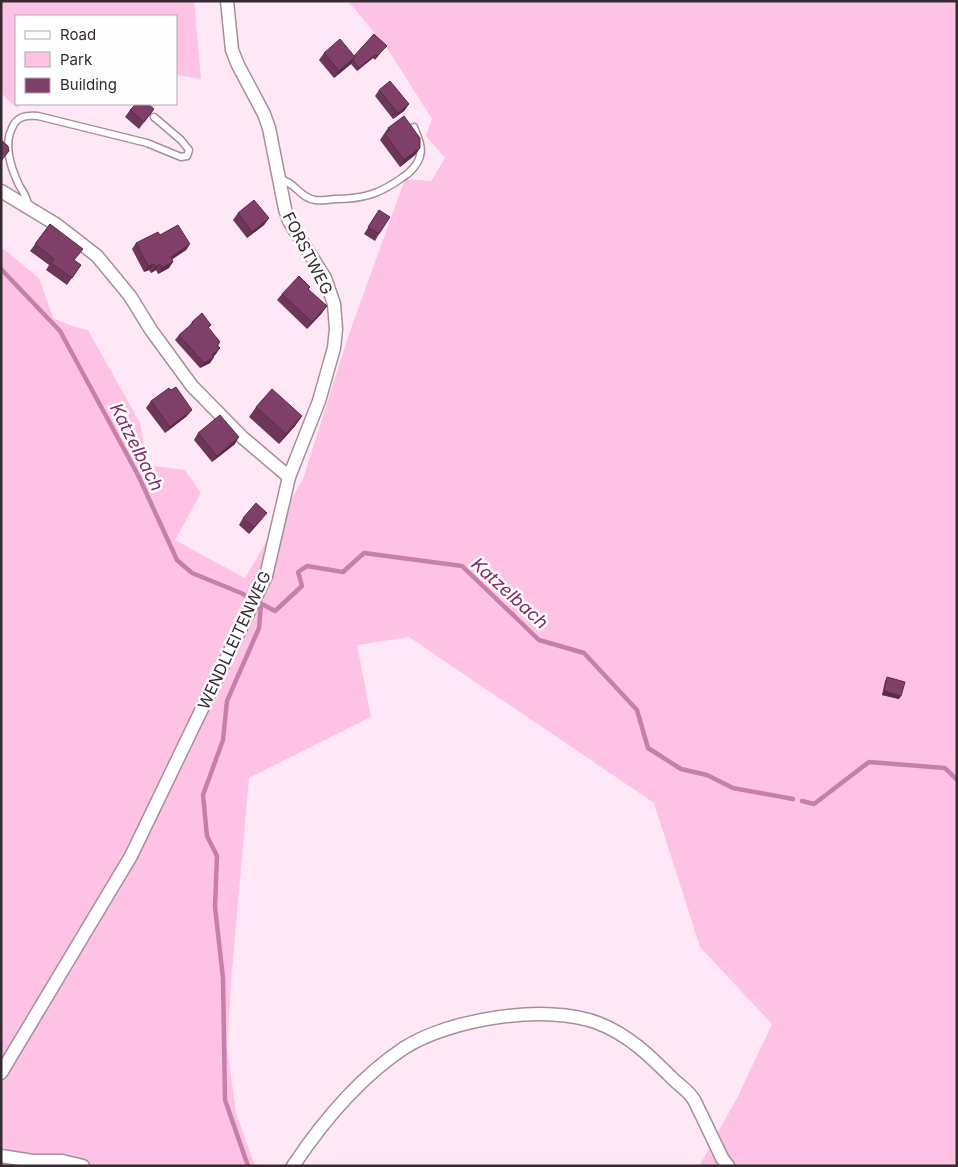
<svg xmlns="http://www.w3.org/2000/svg" width="958" height="1167" font-family="Inter,sans-serif">
<style>
.green{fill:#fec2e5}
.lines{fill:none;stroke-linecap:round;stroke-linejoin:round}
.stream{stroke:#c67faa;stroke-width:4.5}
.service-casing{stroke:#a78e9c;stroke-width:9}
.minor-casing{stroke:#a78e9c;stroke-width:15}
.service{stroke:#fff;stroke-width:6}
.minor{stroke:#fff;stroke-width:12}
.wall{fill:#6d3659}
.shaded-wall{fill:#592c49}
.building{fill:#7f3f68;stroke:#592c49}
.labels{text-anchor:middle;dominant-baseline:central;stroke-width:5;stroke-linejoin:round;paint-order:stroke}
.street-label{font-size:16px;fill:#342a30;stroke:#fdfdfd}
.water-label{font-size:18px;font-style:italic;fill:#802c64;stroke:#fdfdfd}
</style>
<rect width="100%" height="100%" fill="#ffe8f5"/>
<g class="green">
<path d="M1,1H194L201,79L176,75V16H16V104H21L17,108L1,93Z"/>
<path d="M348,1H957V1166H699L737,1098L772,1024L700,947L654,803L409,637L357,645L371,717L249,778L232,970L227,1047L236,1113L255,1166H1V247L39,278L53,318L72,326L88,330L140,423L147,465L185,470L201,493L175,540L245,578L303,479L348,337L405,179L431,181L445,158L426,136L432,119L387,48Z"/>
</g>
<g class="lines">
<g class="stream">
<path d="M1,269L60,331L138,475L177,560L192,573L241,593L275,611L302,586L298,572L307,566L343,572L364,553L462,566L539,640L584,653L637,710L648,748L681,769L707,775L733,788L793,799"/>
<path d="M802,801L814,804L869,762L945,768L957,780"/>
<path d="M248,1166L225,1100L223,978L215,907L217,856L207,836L203,795L223,740L227,701L259,628L261,604"/>
</g>
<g class="service-casing">
<g id="service">
<path d="M279,179C294,181 300,198 315,200C321,201 328,200 335,199C363,199 380,194 403,177C410,173 418,164 420,156C423,146 417,136 414,127"/>
<path d="M28,206C28,198 23,192 19,185C11,168 3,146 12,128C17,116 26,115 38,116L147,143L181,157L187,156L189,150L181,140L154,117"/>
</g>
</g>
<g class="minor-casing">
<g id="minor">
<path d="M1,191L57,225L97,256L130,296L151,330L192,386L242,437L289,477"/>
<path d="M1,1073L131,856L266,576L289,477L319,401L334,348L336,329L334,304L325,278L289,221L285,209L269,128L264,114L238,65L232,50L227,1"/>
<path d="M1,1156L33,1161H62L83,1166"/>
<path d="M293,1166C323,1121 359,1078 404,1048C449,1019 547,1003 598,1023C629,1035 650,1056 673,1079C679,1085 687,1090 692,1097C696,1102 698,1109 701,1114C708,1129 715,1143 722,1158L728,1166"/>
</g>
</g>
<use href="#service" class="service"/>
<use href="#minor" class="minor"/>
</g>
<g class="wall">
<path d="M384,49L375,60L373,58L357,71L351,64L334,78L319,60L324,53L354,56Z"/>
<path d="M379,90L409,104L404,111L393,119L375,96Z"/>
<path d="M154,109L139,129L125,117L130,110Z"/>
<path d="M388,128L420,148L415,155L400,167L380,140Z"/>
<path d="M379,210V234L375,241L364,234Z"/>
<path d="M238,213L269,218L264,225L247,238L233,220Z"/>
<path d="M50,224L74,261L81,265L67,285L46,270L49,265L30,251Z"/>
<path d="M160,235L190,244L186,250L172,259L169,268L158,274L156,270L151,273L149,270L144,272L132,249L136,243Z"/>
<path d="M309,289L322,313L307,329L277,300L282,294Z"/>
<path d="M192,322L211,325L208,328L220,342L218,346L216,354L214,356V357L210,363L200,368L175,340L179,335L188,328Z"/>
<path d="M151,401L187,416L165,433L146,408Z"/>
<path d="M256,407L302,416L295,426L279,444L249,417Z"/>
<path d="M198,433L235,444L212,462L194,440Z"/>
<path d="M243,518L262,519L249,534L239,525Z"/>
<path d="M887,677L899,699L882,695L885,681Z"/>
</g>
<g class="shaded-wall">
<path d="M375,55L373,58L357,71L359,68Z"/>
<path d="M355,57L351,64L334,78L339,71Z"/>
<path d="M409,104L404,111L393,119L398,113Z"/>
<path d="M420,148L415,155L400,167L404,160Z"/>
<path d="M269,218L264,225L247,238L252,232Z"/>
<path d="M190,244L186,250L167,263L171,257Z"/>
<path d="M173,262L169,268L158,274L162,268Z"/>
<path d="M154,264L149,270L144,272L148,266Z"/>
<path d="M160,264L156,270L151,273L155,267Z"/>
<path d="M327,306L322,313L307,329L312,322Z"/>
<path d="M220,348L216,354L210,359L214,357L210,363L200,368L204,363Z"/>
<path d="M192,410L187,416L165,433L170,427Z"/>
<path d="M302,416L295,426L279,444L286,434Z"/>
<path d="M239,437L235,444L212,462L217,456Z"/>
<path d="M267,513L262,519L249,534L254,527Z"/>
<path d="M884,691L901,696L899,699L882,695Z"/>
</g>
<g class="building">
<path d="M374,34L387,46L377,56L375,55L359,68L353,60L355,57L354,56Z"/>
<path d="M340,39L355,57L339,71L324,53Z"/>
<path d="M390,81L409,104L398,113L379,90Z"/>
<path d="M136,104H148L154,109L144,122L130,110Z"/>
<path d="M404,116L420,138V148L404,160L385,134L390,130L388,128Z"/>
<path d="M1,140L8,146L9,151L1,161Z"/>
<path d="M254,200L269,218L252,232L238,213Z"/>
<path d="M379,210L390,217L379,234L368,227Z"/>
<path d="M50,224L83,249L74,260L81,265L72,278L51,263L54,259L35,244Z"/>
<path d="M178,225L190,244L171,257L173,262L162,268L160,264L155,267L154,264L148,266L136,243L158,232L160,235Z"/>
<path d="M299,276L310,287L308,289L327,306L312,322L282,294Z"/>
<path d="M202,313L211,325L208,327L220,342L217,345L220,348L212,355L214,357L204,363L179,335L193,323L192,322Z"/>
<path d="M176,387L192,410L170,427L151,401L169,388L171,390Z"/>
<path d="M272,389L302,416L286,434L256,407Z"/>
<path d="M220,415L239,437L217,456L198,433Z"/>
<path d="M256,503L267,513L254,527L243,518Z"/>
<path d="M887,677L905,682L901,696L884,691Z"/>
</g>
<g class="labels">
<g class="street-label">
<text transform="translate(308 253) rotate(63)">FORSTWEG</text>
<text transform="translate(234 640) rotate(-65)">WENDLLEITENWEG</text>
</g>
<g class="water-label">
<text transform="translate(137 447) rotate(63)">Katzelbach</text>
<text transform="translate(510 593) rotate(42)">Katzelbach</text>
</g>
</g>
<rect width="958" height="1167" fill="none" stroke="#342a30" stroke-width="5"/>
<rect x="15" y="15" width="162" height="90" fill="#fdfdfd" stroke="#ada9ab"/>
<rect x="25" y="31" width="25" height="8" fill="#ffffff" stroke="#ada9ab"/>
<text x="60" y="40" font-size="15" fill="#342a30">Road</text>
<rect x="25" y="52" width="25" height="15" fill="#fec2e5" stroke="#ada9ab"/>
<text x="60" y="65" font-size="15" fill="#342a30">Park</text>
<rect x="25" y="78" width="25" height="15" fill="#7f3f68" stroke="#ada9ab"/>
<text x="60" y="90" font-size="15" fill="#342a30">Building</text>
</svg>
